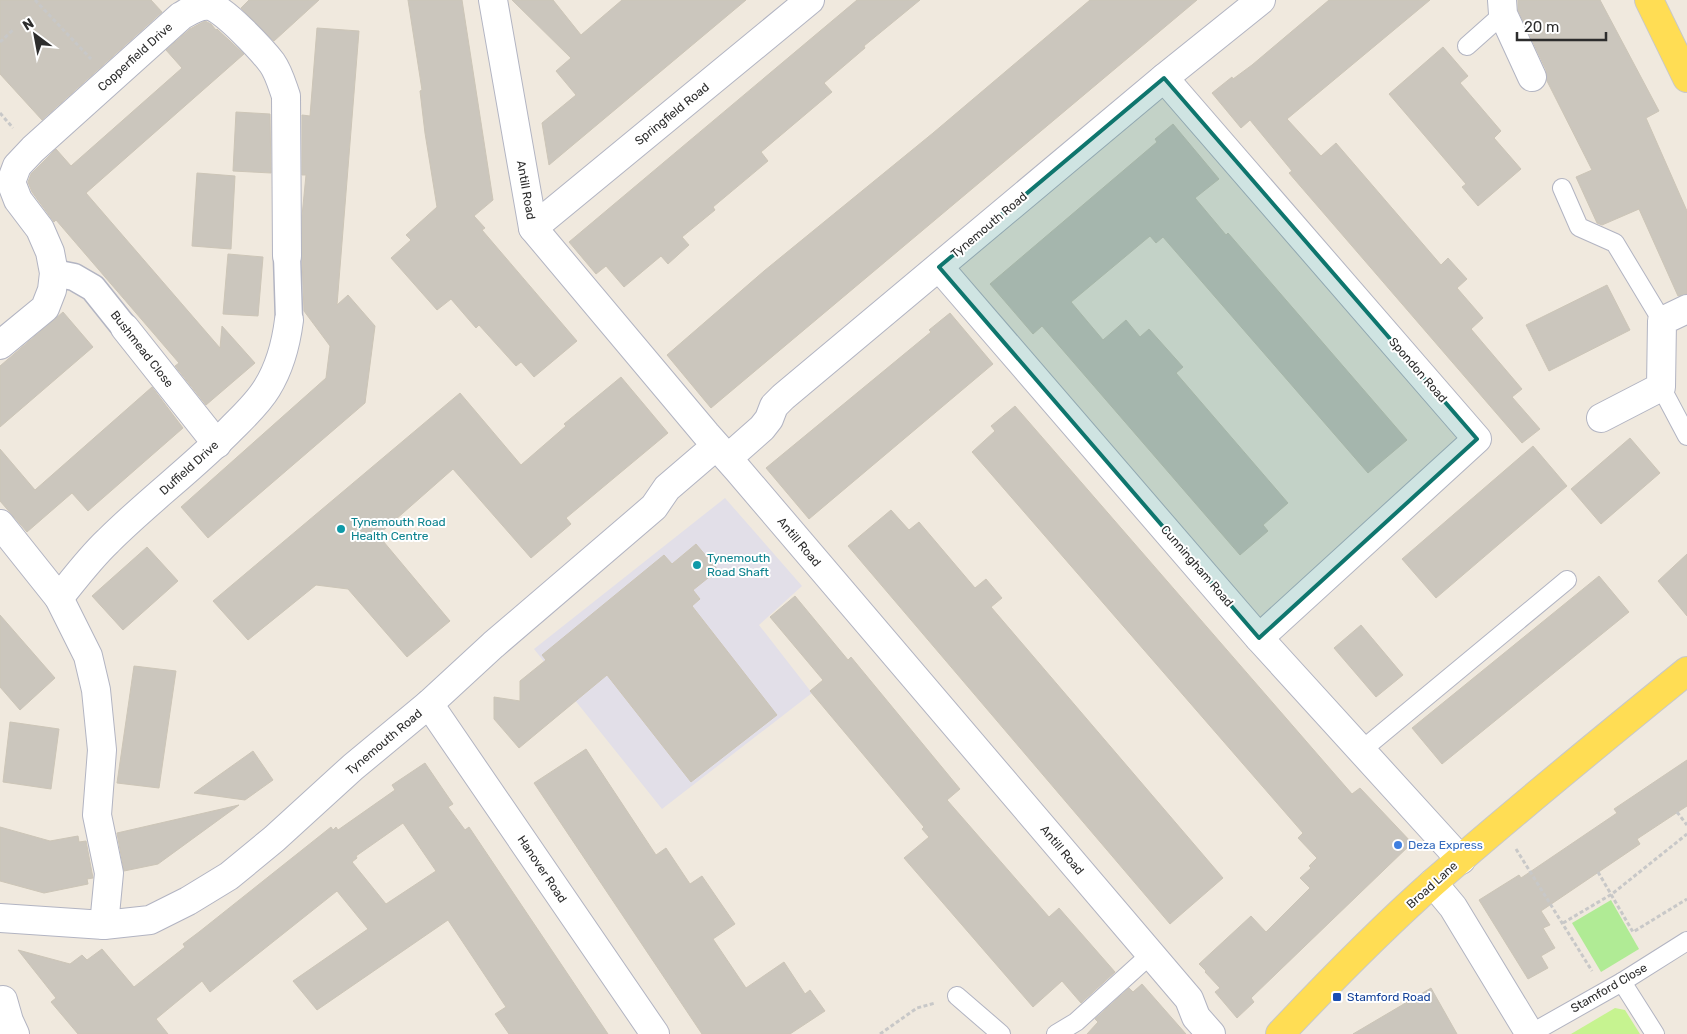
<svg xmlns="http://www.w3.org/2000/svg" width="1687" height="1034" font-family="Rubik,sans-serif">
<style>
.industrial{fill:#e2dfe8}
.green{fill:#b0eb95}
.pitch{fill:#c6f390}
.building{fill:#cbc6bd;stroke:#ccc5b7;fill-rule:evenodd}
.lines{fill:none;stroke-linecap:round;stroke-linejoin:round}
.service-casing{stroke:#b2b4c2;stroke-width:20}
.pedestrian-casing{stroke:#b2b4c2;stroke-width:29}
.minor-casing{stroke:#b2b4c2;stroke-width:30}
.primary-casing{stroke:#c8c8c8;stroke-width:30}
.path{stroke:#c8c8c8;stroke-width:3;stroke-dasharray:4 2.5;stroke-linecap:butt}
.service{stroke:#fff;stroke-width:18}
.pedestrian{stroke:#fff;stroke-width:26}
.minor{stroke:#fff;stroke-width:28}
.primary{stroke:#ffdd54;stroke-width:28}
.marked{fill:#0f766e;fill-opacity:0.2;stroke:#0f766e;stroke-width:4;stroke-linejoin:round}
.culture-dot{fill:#0f9aa8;stroke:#fff;stroke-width:2}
.shop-dot{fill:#3f7fe0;stroke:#fff;stroke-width:2}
.transit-dot{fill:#1a4fb4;stroke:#fff;stroke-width:2}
.labels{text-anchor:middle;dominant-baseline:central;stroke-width:4;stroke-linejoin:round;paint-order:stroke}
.street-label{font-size:12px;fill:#2d2d2d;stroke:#fff}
.culture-label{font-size:12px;fill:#0d838f;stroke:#fff;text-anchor:start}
.shop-label{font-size:12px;fill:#366cbe;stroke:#fff;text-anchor:start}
.transit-label{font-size:12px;fill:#164399;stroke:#fff;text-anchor:start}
</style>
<rect width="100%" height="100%" fill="#f0e9de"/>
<path class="industrial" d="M725,498L802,586L759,625L812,693L662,809L534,649Z"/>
<path class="green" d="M1611,900L1639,949L1601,972L1572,923Z"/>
<path class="pitch" d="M1615,1008L1625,1010L1640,1034H1571Z"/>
<g class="building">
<path d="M0,0H151L162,12L42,120L0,74Z"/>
<path d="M249,0H319L274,41L241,8Z"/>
<path d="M408,0H462L493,200L474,216L485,228L482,230L577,341L534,377L521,362L516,366L479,325L476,328L451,299L437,310L391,258L411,240L406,235L437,207L425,133L420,91L422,90Z"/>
<path d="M512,0H553L581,35L622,0H746L549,165L542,123L576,95L556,71L571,58Z"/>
<path d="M857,0H920L864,46L865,48L824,83L832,92L761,152L768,161L713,207L715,210L682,237L689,245L668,264L661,256L624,287L606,266L596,274L569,242Z"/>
<path d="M1090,0H1197L711,408L667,355L764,271L933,133Z"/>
<path d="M1329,0H1430L1287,119L1321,156L1336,143L1441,265L1448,258L1467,279L1457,288L1483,318L1471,329L1522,389L1512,397L1540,429L1522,443L1289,173L1292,171L1250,120L1241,128L1212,93L1232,77L1233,79L1252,65Z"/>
<path d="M1518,0H1600L1659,111L1646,118L1687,211V294L1678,296L1639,209L1602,225L1597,223L1576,177L1592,170L1547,81L1546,70L1518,10Z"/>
<path d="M205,21L211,24L216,30L217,29L244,54L86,193L220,348L222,326L255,363L206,405L175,366L179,363L56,220L54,222L32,192L28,182L31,174L56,149L71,166L182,68L166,50L190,29Z"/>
<path d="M317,28L359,31L337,305L348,295L375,326L365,403L208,538L181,507L326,378L330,346L304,311L302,258V216L306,175H302V115L310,116Z"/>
<path d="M1443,47L1468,76L1460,83L1501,131L1494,138L1521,169L1478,206L1462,187L1466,184L1389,94Z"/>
<path d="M236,112L270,114L271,173L233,171Z"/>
<path d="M1173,124L1219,179L1195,198L1226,235L1228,233L1407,440L1368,473L1163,237L1156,243L1150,236L1071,302L1103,340L1126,320L1140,337L1149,329L1183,367L1176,373L1288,503L1263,525L1268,531L1240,555L1042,326L1033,334L990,284L1157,142L1155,139Z"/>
<path d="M197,173L235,176L231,249L192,246Z"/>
<path d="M228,254L263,257L258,316L223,314Z"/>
<path d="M1607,285L1630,330L1549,371L1526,325Z"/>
<path d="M63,312L93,347L0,427V366Z"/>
<path d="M950,313L993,364L809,519L766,468L931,332L929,330Z"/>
<path d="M621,377L668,433L566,518L571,524L531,558L453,469L378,535L450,621L407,657L348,589L316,585L248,640L213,601L460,393L521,465L566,426L564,424Z"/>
<path d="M152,387L183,428L88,511L72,493L27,532L0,501V449L35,490Z"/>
<path d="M1015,406L1352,794L1360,788L1412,843L1251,998L1254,1002L1237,1018L1215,992L1220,988L1205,972L1206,971L1199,964L1251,916L1266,932L1310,888L1300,878L1311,868L1309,866L1317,858L1298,838L1303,833L972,452L995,431L991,426Z"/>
<path d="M1630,438L1660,473L1601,524L1571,489Z"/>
<path d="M1533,446L1567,486L1436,598L1402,559Z"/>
<path d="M891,510L909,530L919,522L975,588L986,579L1002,598L991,607L1223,878L1170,924L848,546Z"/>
<path d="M696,544L718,570L693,590L700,599L692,606L777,715L691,782L607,675L519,748L494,719V697L520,701V681L546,660L542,655L664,555L672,564Z"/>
<path d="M147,547L178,581L123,630L92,596Z"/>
<path d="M1687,554V616L1658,581Z"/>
<path d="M1599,576L1629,612L1442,764L1412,728Z"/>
<path d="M795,596L848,660L851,657L960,789L947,800L1049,917L1059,908L1115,972L1081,1003L1062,981L1033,1007L904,858L929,837L922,829L924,827L810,691L823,680L770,617Z"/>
<path d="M0,615L55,678L20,710L0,687Z"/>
<path d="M1361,625L1403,675L1376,697L1334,648Z"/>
<path d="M134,666L176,671L159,788L117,783Z"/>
<path d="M10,722L59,729L51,789L3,782Z"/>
<path d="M586,749L656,855L666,848L690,884L702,876L735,924L713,939L746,988L784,962L805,994L810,990L825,1011L790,1034H702L534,783Z"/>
<path d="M253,751L273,780L245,800L194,793Z"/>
<path d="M1687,760V806L1637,839L1640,844L1541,911L1550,925L1543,928L1555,948L1541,956L1548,968L1528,979L1479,900L1519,875L1521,878L1617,813L1614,809Z"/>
<path d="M425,763L453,804L448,807L465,830L469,827L608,1034H509L495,1014L506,1007L448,920L317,1010L293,981L368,929L337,891L210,992L202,981L156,1019L168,1034H78L51,1002L56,998L18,950L70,964L82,955L87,960L102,949L134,987L185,947L183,944L199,932L331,827L333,830L336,827L338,830L395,790L392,785ZM403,823L436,871L386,904L352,862L357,858L356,856Z"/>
<path d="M239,805L158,864L124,871L117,833Z"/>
<path d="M0,827L50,841L78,836L79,842L86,841L93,878L87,879L88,884L44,893L0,881Z"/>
<path d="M1142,984L1186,1034H1087L1098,1022L1095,1019L1129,988L1133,992Z"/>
<path d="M1431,988L1457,1034H1353Z"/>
</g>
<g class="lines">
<g class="service-casing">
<g id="service">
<path d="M1467,46L1503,14"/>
<path d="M1562,188L1579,227L1615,243L1662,321"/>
<path d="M1661,387L1687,436"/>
<path d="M1362,750L1567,580"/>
<path d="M1622,982L1655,1034"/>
<path d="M957,996L1001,1034"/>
<path d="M1056,1034L1076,1022L1150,955"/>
<path d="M1530,1034L1622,982L1687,941"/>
</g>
</g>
<g class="pedestrian-casing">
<g id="pedestrian">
<path d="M287,256L289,320"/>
<path d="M54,273L74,277L93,288L125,328"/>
</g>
</g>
<g class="minor-casing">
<g id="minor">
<path d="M493,0L533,228L706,434L738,470L1189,999L1196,1017L1211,1034"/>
<path d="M1502,0L1503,14L1532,77"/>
<path d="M1164,78L1477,439L1259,638"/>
<path d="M533,228L810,0"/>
<path d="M939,267L1259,638L1461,860"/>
<path d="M125,328L217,444"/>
<path d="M0,345L45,308L52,290L54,273L50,252L40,229L18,200L11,182L17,166L33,149L181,16C190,11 199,4 210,6C223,8 263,51 272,63C279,73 282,85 286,96L287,256"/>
<path d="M1601,418L1661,387L1662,321L1687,309"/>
<path d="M728,458L762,428L769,419L774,406L783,397L1164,78L1261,0"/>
<path d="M0,524L59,598L88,656L96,690L102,750L97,815L109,873L104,925"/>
<path d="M59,598C75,578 90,558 108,541C148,501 193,468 232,428C244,416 258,403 267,388C280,367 286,344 289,320"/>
<path d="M429,704L655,1034"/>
<path d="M1433,883L1453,907L1530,1034"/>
<path d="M0,918L104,925L150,920L188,901L229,876L274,839L353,767L429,704L493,645L654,507L667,488L716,446"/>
<path d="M3,1000L9,1021L15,1034"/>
</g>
</g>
<g class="primary-casing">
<g id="primary">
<path d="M1649,0L1687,78"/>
<path d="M1280,1034C1329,982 1380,930 1434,882C1516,810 1602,740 1687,671"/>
</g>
</g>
<g class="path">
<path d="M35,0L91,59"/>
<path d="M0,42L14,29"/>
<path d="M0,113L13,128"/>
<path d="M1677,812L1687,825"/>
<path d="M1516,849L1592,971"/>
<path d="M1598,872L1633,932L1687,899"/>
<path d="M1563,923L1612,894L1687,834"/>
<path d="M880,1034L917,1008L935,1003"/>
</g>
<use href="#service" class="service"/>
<use href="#pedestrian" class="pedestrian"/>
<use href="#minor" class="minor"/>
<use href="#primary" class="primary"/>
</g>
<path class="marked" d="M1164,78L1477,439L1259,638L939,267Z"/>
<g class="culture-dot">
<circle cx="341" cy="529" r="5"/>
<circle cx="697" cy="565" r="5"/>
</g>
<circle class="shop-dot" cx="1398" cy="845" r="5"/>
<rect class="transit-dot" x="1332" y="992" width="10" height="10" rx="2.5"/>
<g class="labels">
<g class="street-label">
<text transform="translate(135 57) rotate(-42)">Copperfield Drive</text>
<text transform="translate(672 114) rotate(-39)">Springfield Road</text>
<text transform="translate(526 190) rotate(80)">Antill Road</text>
<text transform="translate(989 225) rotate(-40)">Tynemouth Road</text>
<text transform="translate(142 349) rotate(52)">Bushmead Close</text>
<text transform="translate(1418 370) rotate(49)">Spondon Road</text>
<text transform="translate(189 468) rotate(-42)">Duffield Drive</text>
<text transform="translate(799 542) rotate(50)">Antill Road</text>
<text transform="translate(1197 566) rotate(49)">Cunningham Road</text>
<text transform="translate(384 742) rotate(-40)">Tynemouth Road</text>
<text transform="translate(1062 850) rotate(50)">Antill Road</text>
<text transform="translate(542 869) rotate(56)">Hanover Road</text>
<text transform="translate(1432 885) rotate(-42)">Broad Lane</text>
<text transform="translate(1609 988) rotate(-30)">Stamford Close</text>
</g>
<g class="culture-label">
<text x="351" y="522">Tynemouth Road<tspan x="351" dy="14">Health Centre</tspan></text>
<text x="707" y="558">Tynemouth<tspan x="707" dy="14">Road Shaft</tspan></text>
</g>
<g class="shop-label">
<text x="1408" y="845">Deza Express</text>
</g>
<g class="transit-label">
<text x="1347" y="997">Stamford Road</text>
</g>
</g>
<g transform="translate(35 35) rotate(328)" stroke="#ffffff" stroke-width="4" paint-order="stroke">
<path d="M0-4L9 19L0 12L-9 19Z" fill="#2d2d2d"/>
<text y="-8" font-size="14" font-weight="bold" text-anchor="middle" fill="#2d2d2d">N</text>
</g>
<path d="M1517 32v8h89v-8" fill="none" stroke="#2d2d2d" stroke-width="2.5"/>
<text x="1524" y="32" font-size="15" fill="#2d2d2d" stroke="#ffffff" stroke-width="4" paint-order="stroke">20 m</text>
</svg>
